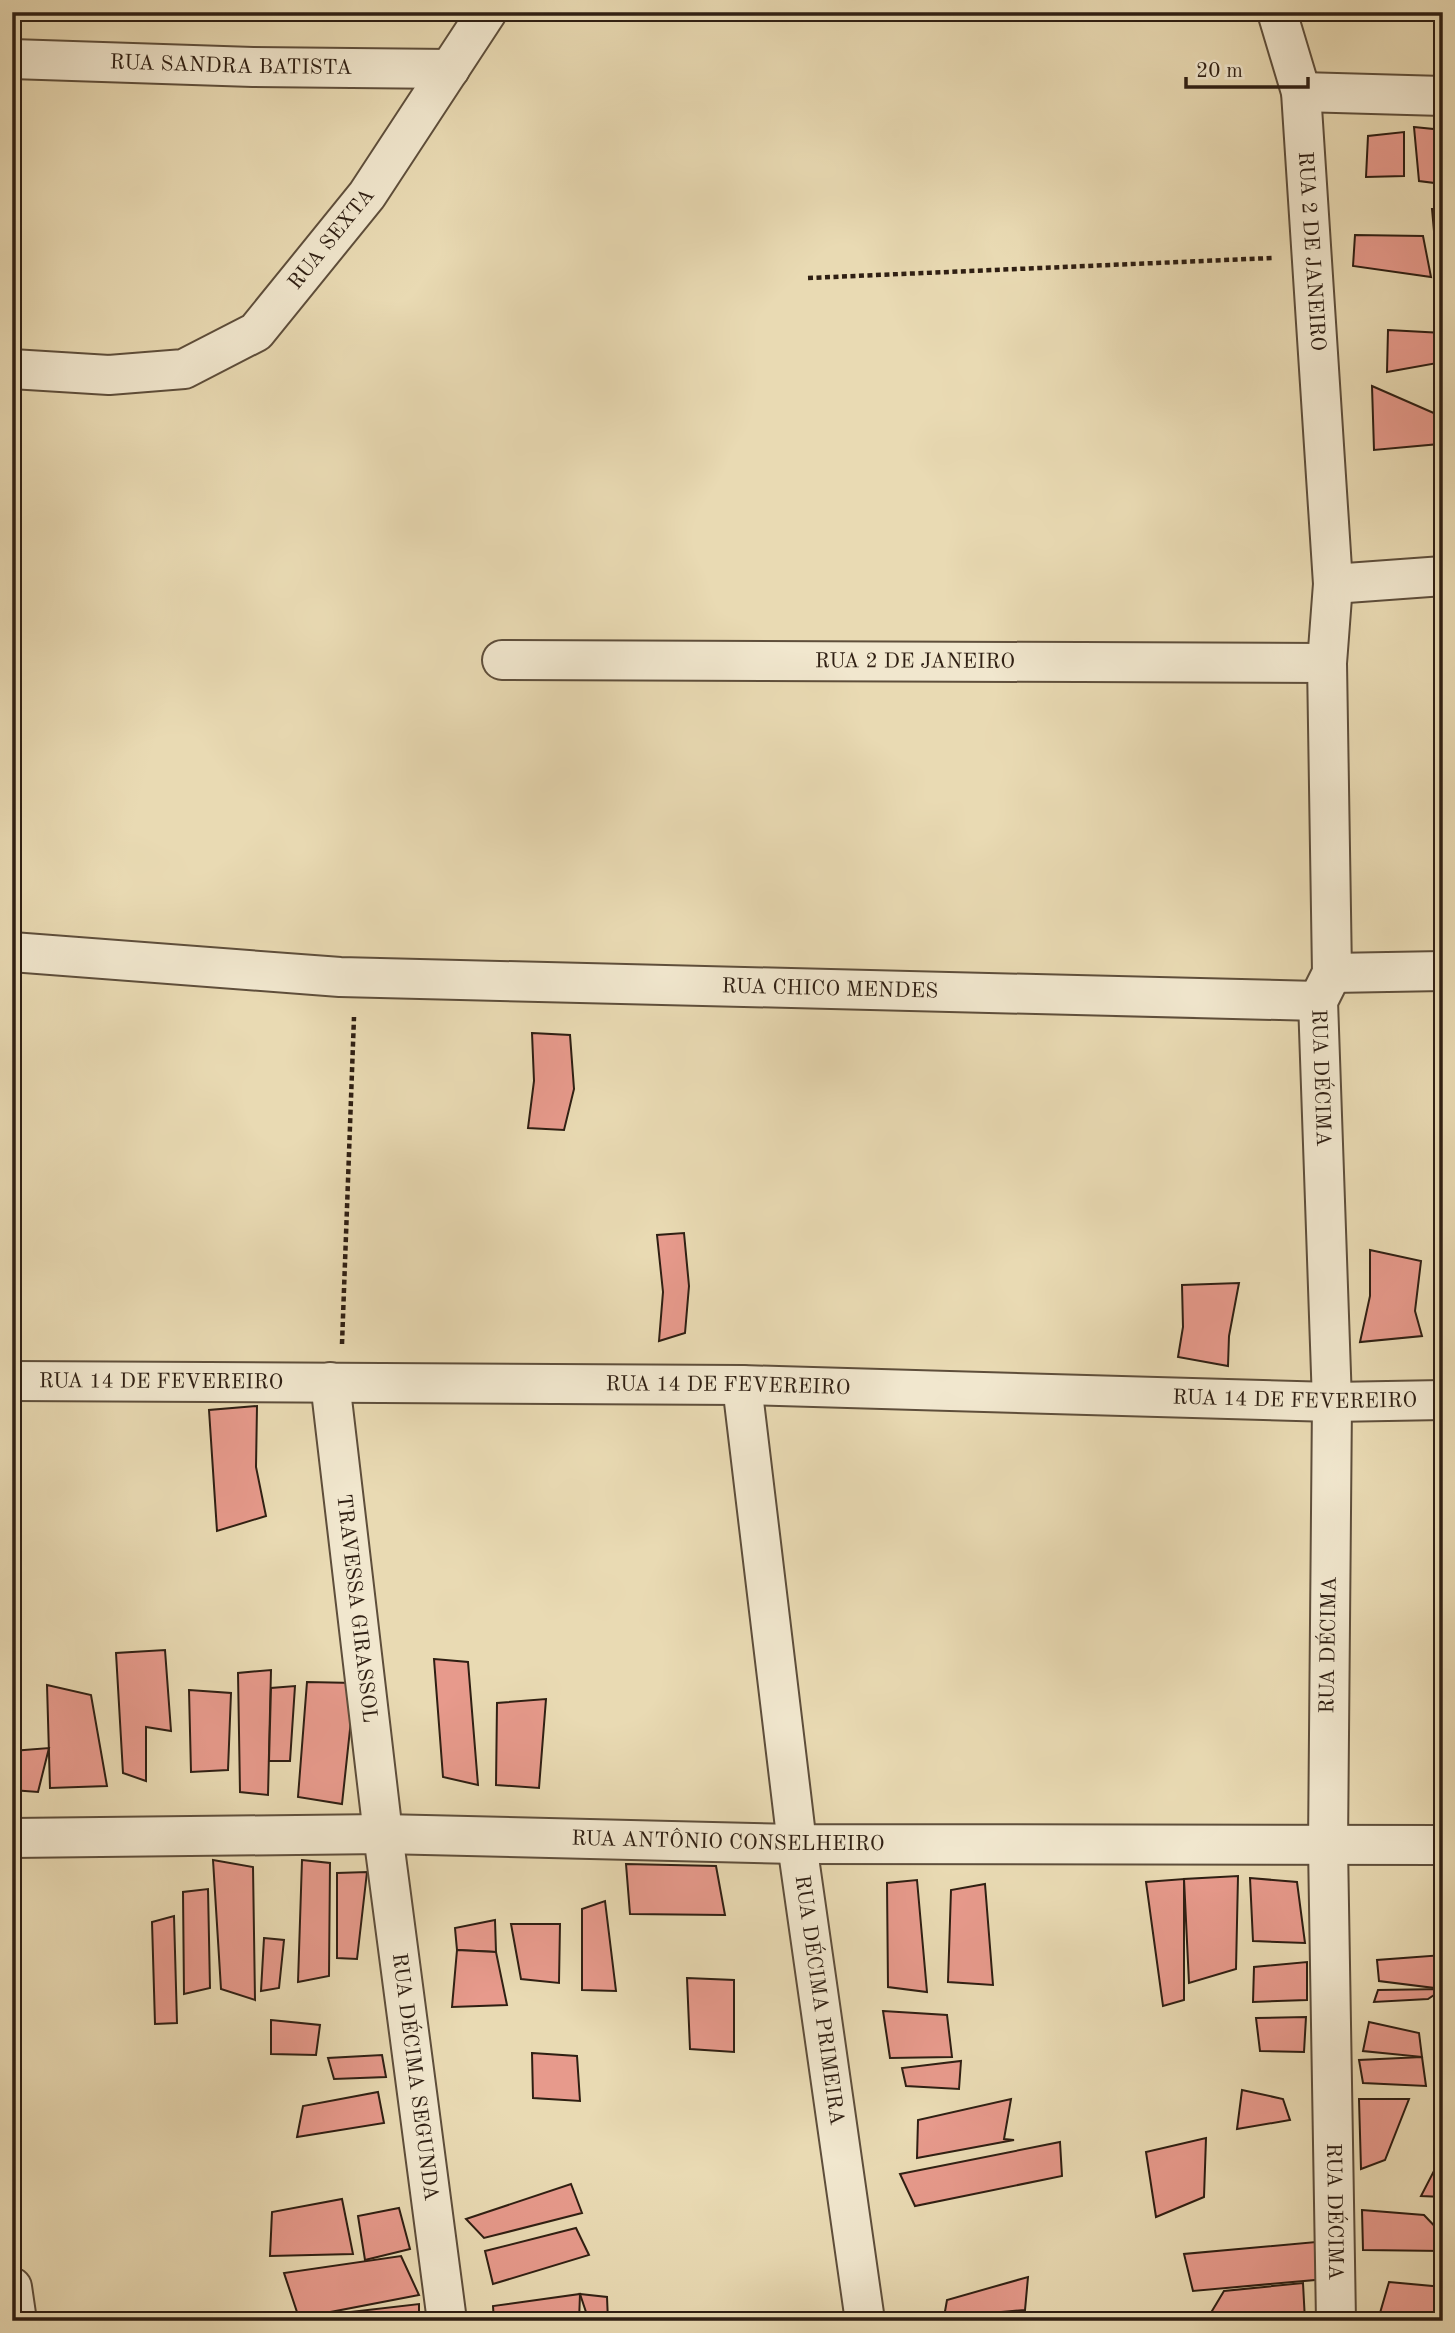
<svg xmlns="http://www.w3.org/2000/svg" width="1455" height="2333" font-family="'Old Standard TT',serif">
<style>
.building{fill:#e79a8c;stroke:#2f1f13;stroke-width:2}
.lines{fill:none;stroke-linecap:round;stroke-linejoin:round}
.street-casing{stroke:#5e4e3b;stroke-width:42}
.path{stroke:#2f1f13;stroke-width:4.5;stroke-dasharray:5 3.5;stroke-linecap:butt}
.street{stroke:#f1e7ce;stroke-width:38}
.labels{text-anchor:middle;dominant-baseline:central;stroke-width:7;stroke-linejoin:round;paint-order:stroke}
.street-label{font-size:21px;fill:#2f1f13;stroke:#f1e7ce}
</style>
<rect width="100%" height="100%" fill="#e9dab3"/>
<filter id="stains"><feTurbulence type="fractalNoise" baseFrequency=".00286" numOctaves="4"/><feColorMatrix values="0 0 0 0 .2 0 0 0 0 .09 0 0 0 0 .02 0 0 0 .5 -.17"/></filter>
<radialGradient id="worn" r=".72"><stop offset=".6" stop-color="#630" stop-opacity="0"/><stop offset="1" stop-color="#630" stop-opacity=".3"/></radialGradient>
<g class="building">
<path d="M1414,127L1443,130V184L1419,181Z"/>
<path d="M1404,132V176L1366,177L1368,136Z"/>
<path d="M1432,209H1443V231H1434Z"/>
<path d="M1355,235L1423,236L1431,277L1353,266Z"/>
<path d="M1388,330L1443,333V362L1387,372Z"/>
<path d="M1372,386L1436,414L1439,444L1374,450Z"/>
<path d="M532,1033L570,1035L574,1089L564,1130L528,1128L534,1081Z"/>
<path d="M684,1233L689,1286L685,1333L659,1341L663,1292L657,1235Z"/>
<path d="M1370,1250L1421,1261L1415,1311L1422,1336L1360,1342L1370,1296Z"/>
<path d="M1239,1283L1229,1336L1228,1366L1178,1357L1183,1327L1182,1285Z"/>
<path d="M257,1406L256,1467L266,1516L217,1531L209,1410Z"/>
<path d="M165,1650L171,1731L146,1727V1781L123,1773L116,1653Z"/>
<path d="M434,1659L468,1662L478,1785L443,1777Z"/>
<path d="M271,1670L268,1795L240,1792L238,1673Z"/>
<path d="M307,1682L355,1683L342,1804L298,1797Z"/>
<path d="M47,1685L91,1695L107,1786L50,1788Z"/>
<path d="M295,1686L290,1761H269L271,1688Z"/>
<path d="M189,1690L231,1693L228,1770L191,1772Z"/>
<path d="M546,1699L539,1788L496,1785L497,1703Z"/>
<path d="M49,1748L38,1792L12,1790V1751Z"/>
<path d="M213,1860L253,1867L255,2000L221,1989Z"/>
<path d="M302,1860L330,1863L329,1976L298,1982Z"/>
<path d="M626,1864L716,1866L725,1915L630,1914Z"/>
<path d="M367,1872L357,1959L337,1958V1873Z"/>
<path d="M1238,1876L1236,1969L1189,1983L1184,1879Z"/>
<path d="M1250,1878L1297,1882L1305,1943L1253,1941Z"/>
<path d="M1184,1879V2000L1163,2006L1146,1882Z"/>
<path d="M917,1880L927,1992L888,1987L887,1883Z"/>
<path d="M985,1884L993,1985L948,1982L951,1890Z"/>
<path d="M208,1889L210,1988L184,1994L183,1892Z"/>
<path d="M605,1901L616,1991L582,1990V1909Z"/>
<path d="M174,1916L177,2023L155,2024L152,1922Z"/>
<path d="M495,1920L496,1952L457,1950L455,1928Z"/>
<path d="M511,1924H560L559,1983L521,1979Z"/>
<path d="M264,1938L284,1940L279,1988L261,1991Z"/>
<path d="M457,1950L496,1952L507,2005L452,2007Z"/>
<path d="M1443,1955V1989L1379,1981L1377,1960Z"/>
<path d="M1307,1962V2000L1253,2002L1254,1967Z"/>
<path d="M687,1978L734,1980V2052L690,2049Z"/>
<path d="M1443,1989L1428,1999L1374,2002L1378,1990Z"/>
<path d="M883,2011L947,2015L952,2057L890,2058Z"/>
<path d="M1306,2017L1304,2052L1260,2051L1256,2018Z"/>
<path d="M271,2020L320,2025L316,2055L271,2054Z"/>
<path d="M1369,2022L1419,2033L1422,2057L1363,2051Z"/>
<path d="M532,2053L577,2056L580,2101L533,2098Z"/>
<path d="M382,2055L386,2077L334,2079L328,2058Z"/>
<path d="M1422,2057L1426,2086L1363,2083L1359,2060Z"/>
<path d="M961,2061L959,2089L906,2086L902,2068Z"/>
<path d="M1242,2090L1283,2099L1290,2120L1237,2129Z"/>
<path d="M378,2092L384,2123L297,2137L303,2106Z"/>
<path d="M1011,2099L1004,2139L1014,2140L917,2158L918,2120Z"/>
<path d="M1359,2099H1409L1385,2160L1361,2169Z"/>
<path d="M1206,2138L1204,2197L1156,2217L1146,2152Z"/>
<path d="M1060,2142L1062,2176L915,2206L900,2174Z"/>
<path d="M1437,2165L1443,2166V2197L1421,2196Z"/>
<path d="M571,2184L582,2213L484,2238L466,2219Z"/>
<path d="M342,2199L353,2254L270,2256L272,2212Z"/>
<path d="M399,2208L410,2249L365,2260L358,2216Z"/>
<path d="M1362,2210L1424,2215L1443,2235V2251L1363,2250Z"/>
<path d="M576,2228L589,2255L493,2284L485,2251Z"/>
<path d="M1316,2242L1326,2279L1193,2291L1184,2254Z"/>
<path d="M401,2256L419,2295L299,2318L284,2273Z"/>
<path d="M1028,2277L1025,2310L944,2317L947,2300Z"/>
<path d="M1389,2282L1443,2287V2314L1417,2319L1380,2313Z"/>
<path d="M1303,2283L1305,2321H1206L1224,2291Z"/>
<path d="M580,2294L579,2321H494L493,2306Z"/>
<path d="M580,2294L607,2297L608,2321H589Z"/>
<path d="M419,2304V2321H299V2318Z"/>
<path d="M1443,2314V2321H1405Z"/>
</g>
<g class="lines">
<g class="street-casing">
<g id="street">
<path id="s1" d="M1277,12L1301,92L1333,584L1327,663L1332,973L1318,1001L1332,1402L1328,1846L1336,2321"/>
<path id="s2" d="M12,59L253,67L450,69"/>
<path d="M1301,92L1443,96"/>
<path id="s3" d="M12,369L109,375L184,369L256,332L367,195L487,12"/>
<path d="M1333,584L1443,576"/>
<path id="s4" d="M502,660L1327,663"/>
<path id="s5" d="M12,952L340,977L1318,1001"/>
<path d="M1332,973L1443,971"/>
<path id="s6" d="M12,1381L742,1385L1332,1402L1443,1400"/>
<path id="s7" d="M330,1382L383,1834L447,2321"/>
<path id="s8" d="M742,1385L797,1844L865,2321"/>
<path id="s9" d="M12,1838L383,1834L797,1844L1443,1845"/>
<path d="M12,2287L17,2321"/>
</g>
</g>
<g class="path">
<path d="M808,278L1272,258"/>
<path d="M342,1344L354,1017"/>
</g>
<use href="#street" class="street"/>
</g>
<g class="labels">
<g class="street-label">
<text stroke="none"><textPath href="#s2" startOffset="219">RUA SANDRA BATISTA</textPath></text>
<text stroke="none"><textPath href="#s3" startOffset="373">RUA SEXTA</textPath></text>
<text stroke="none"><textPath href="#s1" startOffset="243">RUA 2 DE JANEIRO</textPath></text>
<text stroke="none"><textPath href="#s4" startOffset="413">RUA 2 DE JANEIRO</textPath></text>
<text stroke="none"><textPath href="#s5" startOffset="819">RUA CHICO MENDES</textPath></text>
<text stroke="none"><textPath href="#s1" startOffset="1074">RUA DÉCIMA</textPath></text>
<text stroke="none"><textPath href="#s6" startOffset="149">RUA 14 DE FEVEREIRO</textPath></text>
<text stroke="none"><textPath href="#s6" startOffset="716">RUA 14 DE FEVEREIRO</textPath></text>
<text stroke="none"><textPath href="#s6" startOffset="1283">RUA 14 DE FEVEREIRO</textPath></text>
<text stroke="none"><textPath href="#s7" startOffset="228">TRAVESSA GIRASSOL</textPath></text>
<text transform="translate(1329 1645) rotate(-89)">RUA DÉCIMA</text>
<text stroke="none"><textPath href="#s9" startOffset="716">RUA ANTÔNIO CONSELHEIRO</textPath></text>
<text stroke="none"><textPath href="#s8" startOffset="620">RUA DÉCIMA PRIMEIRA</textPath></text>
<text stroke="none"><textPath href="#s7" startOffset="700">RUA DÉCIMA SEGUNDA</textPath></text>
<text stroke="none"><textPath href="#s1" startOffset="2208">RUA DÉCIMA</textPath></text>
</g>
</g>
<rect width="1455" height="2333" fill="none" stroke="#e9dab3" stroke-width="42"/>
<rect x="14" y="14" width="1427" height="2305" fill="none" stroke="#2f1f13" stroke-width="3.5"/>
<rect x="21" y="21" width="1413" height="2291" fill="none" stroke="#2f1f13" stroke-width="2"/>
<path d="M1186 77v10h122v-10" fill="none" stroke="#2f1f13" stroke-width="3.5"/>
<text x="1196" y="77" font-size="21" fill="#2f1f13" stroke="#f1e7ce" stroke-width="5" paint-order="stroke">20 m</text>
<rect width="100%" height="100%" filter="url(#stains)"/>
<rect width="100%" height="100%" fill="url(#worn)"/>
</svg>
